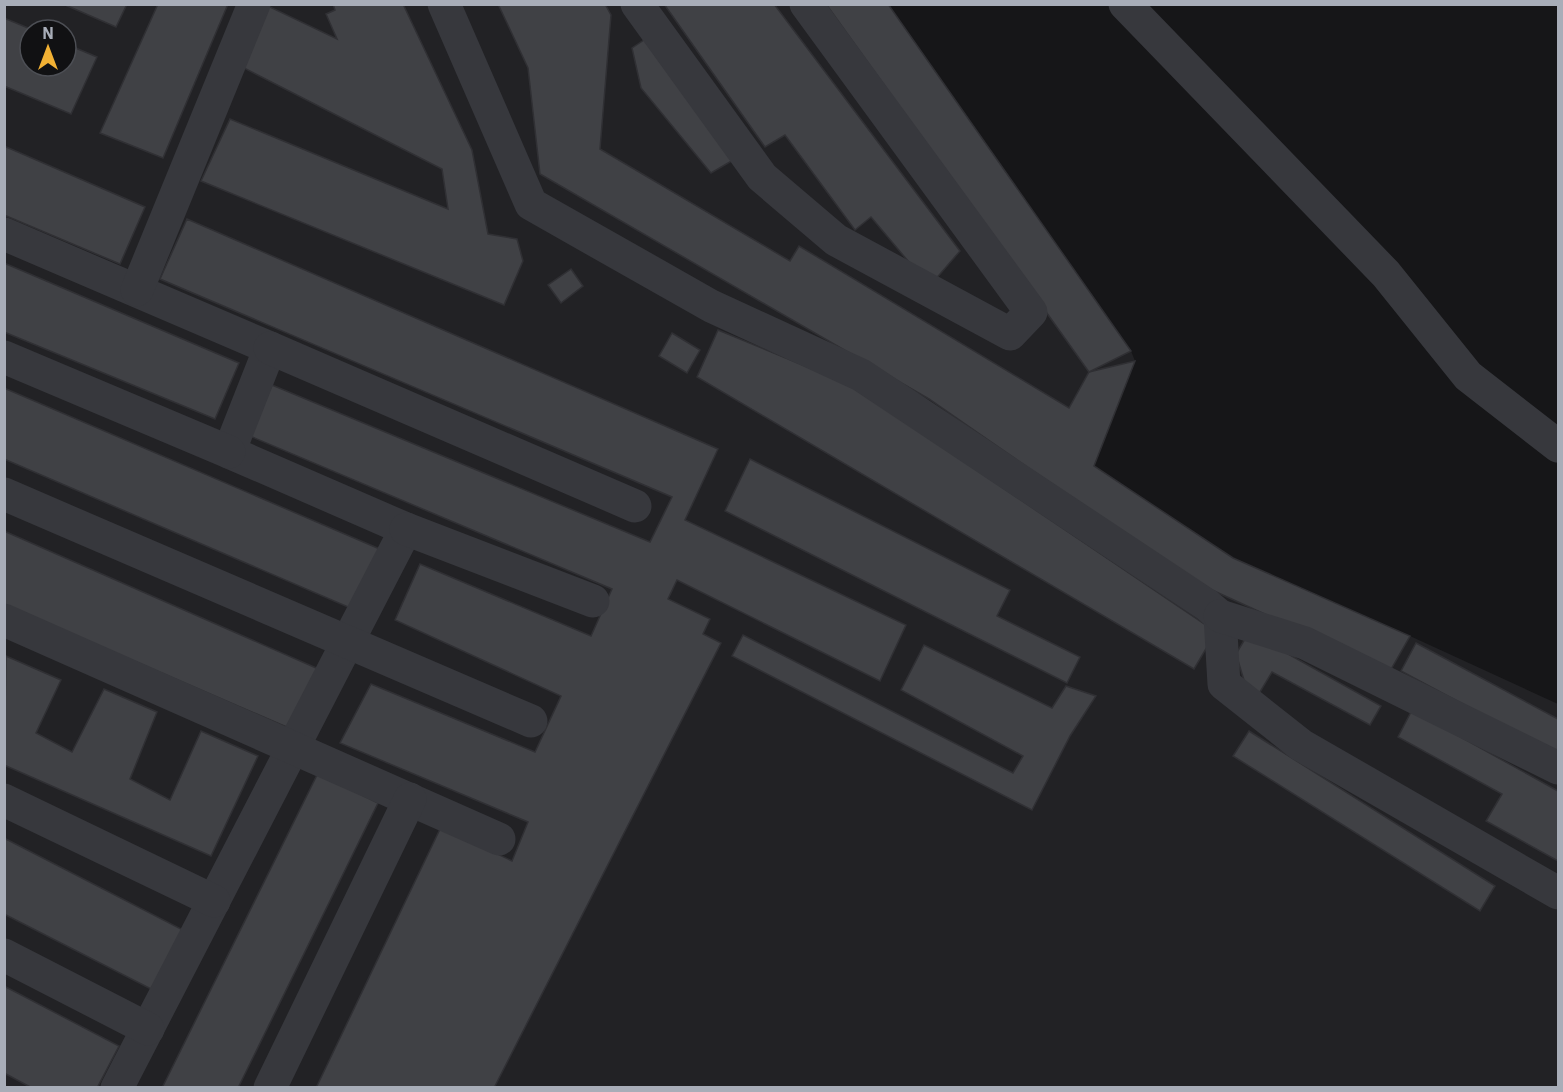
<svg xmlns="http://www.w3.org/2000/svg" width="1563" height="1092" font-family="'IBM Plex Sans',sans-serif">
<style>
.built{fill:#222225;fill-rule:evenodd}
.building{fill:#404145;stroke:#303034;stroke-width:1.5}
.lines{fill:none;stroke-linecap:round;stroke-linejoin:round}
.minor{stroke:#37383d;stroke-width:33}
</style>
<rect width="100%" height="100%" fill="#161618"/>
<path class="built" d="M5,5H888L1131,351L1135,361L1094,466L1233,558L1410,636L1558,704V1087L5,1088ZM30,30H66V66H30Z"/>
<g class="building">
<path d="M63,4H127L116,27Z"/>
<path d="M158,4H228L163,158L100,133Z"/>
<path d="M333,4H403L472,150L488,234L517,239L523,261L504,305L201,181L230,119L448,209L442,169L244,68L268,6L337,39L326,14L335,10Z"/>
<path d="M498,4H605L611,15L600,149L790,261L799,246L1069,408L1089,372L1135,361L1094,466L1233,558L1410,636L1390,671L1190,580L929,399L540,174L528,68Z"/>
<path d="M664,4H774L960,251L934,281L908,261L871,217L855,230L785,135L765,147Z"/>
<path d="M826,4H888L1131,351L1089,372Z"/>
<path d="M4,18L33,30H30V66H66V44L97,57L71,114L4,86Z"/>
<path d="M647,38L735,159L711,173L641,88L632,48Z"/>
<path d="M4,146L145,207L120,264L4,215Z"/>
<path d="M187,219L718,449L685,520L906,625L880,681L677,580L668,599L710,619L703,634L721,643L494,1088H316L441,827L512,861L528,822L340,743L371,684L535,752L561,696L395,620L420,564L591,636L612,589L250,436L272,385L650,542L672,497L160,279Z"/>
<path d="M4,263L239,363L215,419L4,332Z"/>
<path d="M571,269L583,286L561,303L548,285Z"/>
<path d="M718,330L851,385L1216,632L1194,669L697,377Z"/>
<path d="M672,333L700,350L687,373L659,356Z"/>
<path d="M4,388L382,550L355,610L4,459Z"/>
<path d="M750,459L1010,590L997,616L1080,657L1067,683L725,511Z"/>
<path d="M4,531L323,671L296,731L4,605Z"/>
<path d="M1249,632L1381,706L1370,725L1272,672L1257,697L1247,690L1236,654Z"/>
<path d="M743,635L1013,773L1023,756L901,690L924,645L1052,708L1066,686L1096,696L1070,736L1032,810L732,656Z"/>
<path d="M1416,643L1558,719V755L1401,671Z"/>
<path d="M6,656L61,680L36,733L72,752L104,689L157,712L130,779L170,800L201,731L258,756L211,856L4,765Z"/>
<path d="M1412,710L1558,791V861L1486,821L1502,794L1398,737Z"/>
<path d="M1249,731L1495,886L1480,911L1233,756Z"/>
<path d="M318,773L378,803L238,1088H162Z"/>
<path d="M4,838L183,930L153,990L4,914Z"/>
<path d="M4,986L119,1046L97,1088H32L4,1073Z"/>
</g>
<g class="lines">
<g class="minor">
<path d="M444,4L531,204L711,306L861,375L1207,605L1220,616L1224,684L1301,745L1558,893"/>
<path d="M637,4L762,177L836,240L1010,334L1031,312L806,4"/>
<path d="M1125,4L1386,274L1468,376L1558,446"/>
<path d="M4,234L270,348L229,452L406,529L117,1088"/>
<path d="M137,290L254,4"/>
<path d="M270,348L635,506"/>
<path d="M4,357L229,452"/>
<path d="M4,494L531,721"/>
<path d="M406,529L593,601"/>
<path d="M1220,616L1305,643L1558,768"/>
<path d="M4,620L499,839"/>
<path d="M4,800L214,901"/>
<path d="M4,955L148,1029"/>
<path d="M270,1088L410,799"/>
</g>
</g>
<rect width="1563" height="1092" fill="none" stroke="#a8adb8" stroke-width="12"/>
<g transform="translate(48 48)"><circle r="28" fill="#111113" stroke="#4d4f55" stroke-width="1.5"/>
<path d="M0-4.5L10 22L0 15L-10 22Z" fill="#f2b134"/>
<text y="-9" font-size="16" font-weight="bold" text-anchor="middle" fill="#a8adb8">N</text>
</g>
</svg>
